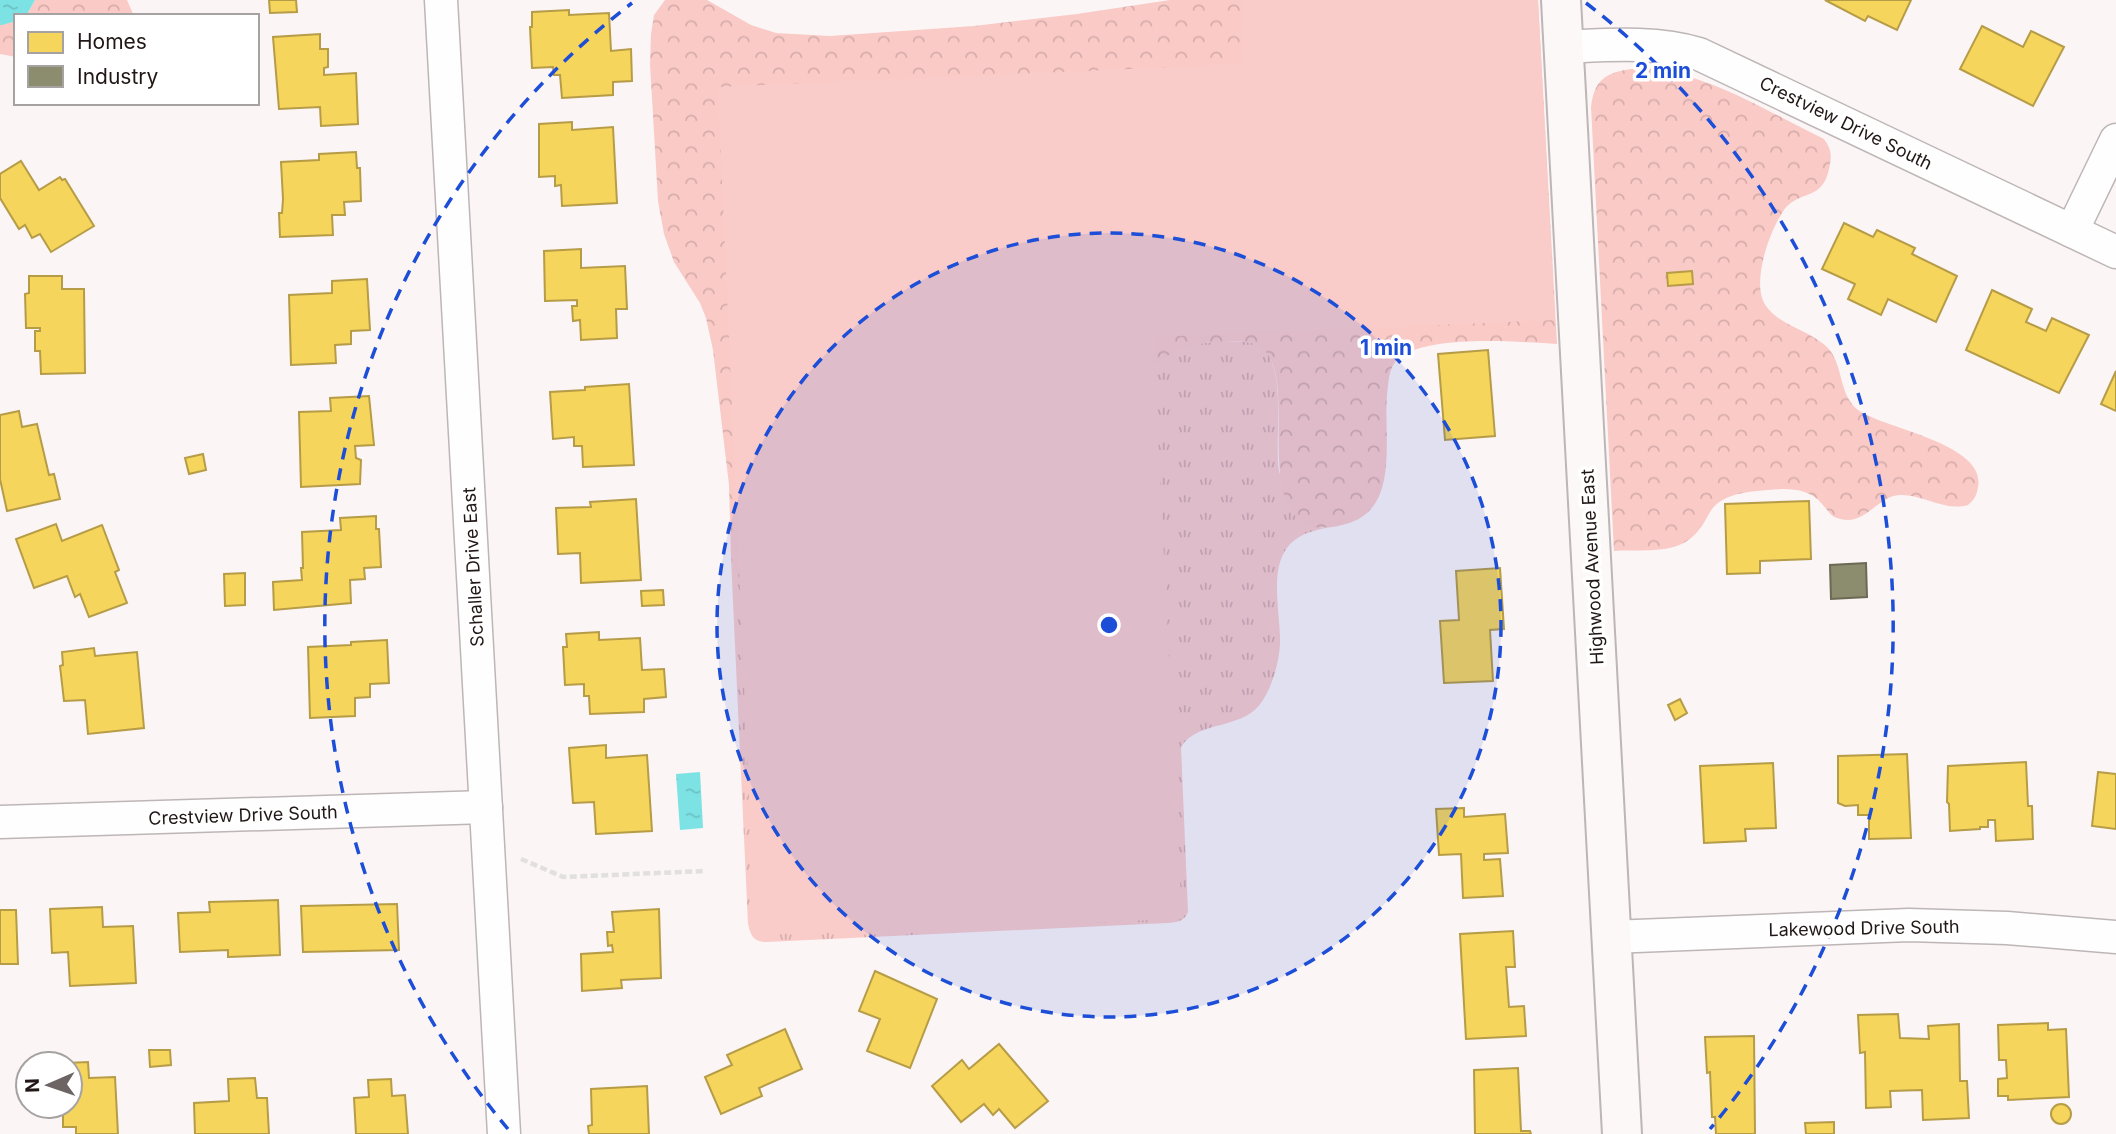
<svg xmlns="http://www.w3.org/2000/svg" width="2116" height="1134" font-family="Inter,sans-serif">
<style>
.grass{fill:url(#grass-tufts)}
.forest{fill:url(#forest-crowns)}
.park{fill:#faccc9}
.water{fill:url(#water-ripples)}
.homes{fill:#f6d55c;stroke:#b69c47;stroke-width:2}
.industry{fill:#8c8c6e;stroke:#6c6954;stroke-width:2}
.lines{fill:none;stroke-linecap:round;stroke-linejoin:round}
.street-casing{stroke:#beb6b6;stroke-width:35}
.secondary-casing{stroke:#beb6b6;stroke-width:42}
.path{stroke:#e1dfdf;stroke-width:4.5;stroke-dasharray:7 3.5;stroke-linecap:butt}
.street{stroke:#fefefe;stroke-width:32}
.secondary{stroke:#fcf8f8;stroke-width:38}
.ring{fill:none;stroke:#1d4ed8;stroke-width:3.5;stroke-dasharray:12 9}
.labels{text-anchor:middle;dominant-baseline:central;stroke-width:7;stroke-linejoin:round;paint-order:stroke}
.street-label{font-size:18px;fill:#201716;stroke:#fff}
.centre{fill:#1d4ed8;stroke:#fff;stroke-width:3.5}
.ring-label{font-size:21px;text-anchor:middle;font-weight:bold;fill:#1d4ed8;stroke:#fff;stroke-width:7;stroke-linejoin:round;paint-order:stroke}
</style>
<defs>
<pattern id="grass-tufts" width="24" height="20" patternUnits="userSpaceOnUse" patternTransform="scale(1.75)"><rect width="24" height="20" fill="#faccc9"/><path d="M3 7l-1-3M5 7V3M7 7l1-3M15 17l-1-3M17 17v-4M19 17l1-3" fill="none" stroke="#d6aeac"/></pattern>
<pattern id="forest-crowns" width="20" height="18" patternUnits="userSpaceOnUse" patternTransform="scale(1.75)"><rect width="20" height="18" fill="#facac7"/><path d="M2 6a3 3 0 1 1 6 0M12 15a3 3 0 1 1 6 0" fill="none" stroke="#d6adaa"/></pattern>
<pattern id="water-ripples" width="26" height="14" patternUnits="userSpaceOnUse" patternTransform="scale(1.75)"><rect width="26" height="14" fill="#7ce2e4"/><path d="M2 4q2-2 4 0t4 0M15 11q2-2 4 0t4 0" fill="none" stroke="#6bc1c3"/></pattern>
</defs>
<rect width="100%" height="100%" fill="#fbf5f5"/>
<path class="grass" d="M1226,341C1237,342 1254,340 1263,348C1287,370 1274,442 1279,471C1281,482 1313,517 1321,528L1346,525C1326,528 1300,530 1287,548C1269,571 1281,616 1280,644C1279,662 1273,684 1263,700C1245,731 1198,719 1181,747L1188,912C1184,922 1177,922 1167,923L767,942C753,942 751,936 748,924L731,559L733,568L1146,374C1170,347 1190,343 1226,341Z"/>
<g class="forest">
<path d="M35,0H127L134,16H26Z"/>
<path d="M665,0H707L751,25L776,33L830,36L974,26L1077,14L1170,0H1538L1557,344C1520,342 1423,333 1396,361C1390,368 1389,377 1388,386C1381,429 1403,506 1349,523C1337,527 1320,530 1308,525C1254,502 1299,377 1262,348C1252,340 1232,341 1220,342C1189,343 1167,351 1145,375L743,584L733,568L731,559L729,485L713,350L706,318L700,303L674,262L664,234L658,201L650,64L651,34L654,15Z"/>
<path d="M16,21V57L0,54V25Z"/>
<path d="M1638,68C1699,68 1770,113 1824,139C1830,147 1832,154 1830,164C1824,203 1801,188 1784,210C1770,230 1750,284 1766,306C1780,326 1809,330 1827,347C1845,365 1837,397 1861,412C1889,429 1987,445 1978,487C1977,495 1974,500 1968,505C1946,512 1922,494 1900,495C1876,496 1865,528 1837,518C1830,516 1827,509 1822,504C1809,488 1787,488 1768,490C1747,492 1722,493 1710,512C1704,523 1698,534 1687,541C1668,554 1636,549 1614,551L1591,107C1595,75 1610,72 1638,68Z"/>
</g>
<path class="park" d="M1241,0H1538L1555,320L1153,337L1182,919L755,935L718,87L1243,64Z"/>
<g class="water">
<path d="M0,0H35L26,16H16V21L2,25H0Z"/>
<path d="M700,772L703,828L680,830L676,774Z"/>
</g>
<g class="homes">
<path d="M269,0H296L297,12L270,13Z"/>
<path d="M1825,0H1911L1897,30L1868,16L1865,21Z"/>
<path d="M569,10V15L609,13L611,51L631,49L632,81L613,82V95L562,98L560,75H554L553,67L532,68L530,27H532V12Z"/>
<path d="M1982,26L2023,47L2031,31L2064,47L2033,106L1960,69Z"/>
<path d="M320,34V49H328V67L324,68V75L356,73L358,124L321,126L320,107L279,109L273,37Z"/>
<path d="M572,122V130L613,127L617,203L562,206L561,185L555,186V176L539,177V124Z"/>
<path d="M356,152L357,168H360L361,201L344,202L345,215H332L333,235L280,237L279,213H282L283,199L281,162L319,160V154Z"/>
<path d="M21,161L39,190L60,177L62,180L65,179L94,226L51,252L40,234L32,238L25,225L19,229L0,198V174Z"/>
<path d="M1844,223L1873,237L1877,230L1915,248L1912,254L1957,276L1936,322L1888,299L1881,315L1848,299L1855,284L1822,269Z"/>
<path d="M581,249V268L625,266L627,309H616L617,338L581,340L580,320L573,321L572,306H577V300L545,301L544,251Z"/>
<path d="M1692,271L1693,284L1668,286L1667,273Z"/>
<path d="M29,276H62V289H84L85,373L41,374L40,351H35V331H40V328H26L25,294L29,293Z"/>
<path d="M367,279L370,330L351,331V344L335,345L336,363L291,365L289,295L332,293V281Z"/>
<path d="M1992,290L2032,309L2026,322L2046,331L2052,318L2089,335L2059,393L1966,350Z"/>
<path d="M1488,350L1495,436L1445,440L1438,354Z"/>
<path d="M2116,371V411L2101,404Z"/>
<path d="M629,384L634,465L583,467L582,446H574V437L553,439L550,392L585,390V387Z"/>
<path d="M369,396L374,445L355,446L356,458L361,460L360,484L301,487L299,412L331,411L330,398Z"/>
<path d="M19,411L22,427L37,424L49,475L54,474L60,499L7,511L0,479V415Z"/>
<path d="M203,454L206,470L189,474L185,458Z"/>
<path d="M636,499L641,580L581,583L580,553L558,554L556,508L591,507L590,502Z"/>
<path d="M1809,501L1811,559L1760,561V573L1727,574L1725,504Z"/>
<path d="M376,516V529H379L381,567L364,568L365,579L350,580L351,603L274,610L273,582L302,580L301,568H303L302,532L341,530L340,518Z"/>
<path d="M56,524L62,541L102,525L119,570L115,572L127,603L89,617L80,594L75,597L67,576L34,588L16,539Z"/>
<path d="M1500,568L1504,629L1490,630L1493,681L1444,683L1440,621L1459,620L1456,571Z"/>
<path d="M245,573V605L225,606L224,574Z"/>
<path d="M663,590L664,605L642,606L641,591Z"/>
<path d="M599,632V640L640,638L642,670L664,669L666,697L644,699V712L590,714L589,696H584V684L565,685L563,647H567L566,634Z"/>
<path d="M387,640L389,683L370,684V697L355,698V716L310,718L308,647L351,645V642Z"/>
<path d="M94,648L95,656L137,652L144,728L88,734L85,700L64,701L60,666L63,665L62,652Z"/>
<path d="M1680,699L1687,713L1675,720L1668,705Z"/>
<path d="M606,745V758L647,755L652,831L596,834L594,802L573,803L569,748Z"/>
<path d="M1907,754L1911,838L1869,839V815H1858V805L1845,806L1838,803V756Z"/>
<path d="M2026,762L2028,806H2032L2033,839L1996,841L1995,820H1988V827H1980V829L1950,831L1949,804L1947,802L1948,766Z"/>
<path d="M1773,763L1776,828L1745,829L1746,841L1704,843L1700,766Z"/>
<path d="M2098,772L2116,774V829L2092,826Z"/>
<path d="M1464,808V817L1505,814L1508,853L1484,854V860L1500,859L1503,896L1463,898L1461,854L1439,855L1436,809Z"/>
<path d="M278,900L280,955L228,957V950L180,952L178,913L210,912L209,902Z"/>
<path d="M397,904L399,950L303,952L301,906Z"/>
<path d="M102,907L103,927L133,926L136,983L70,986L68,952L52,953L50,909Z"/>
<path d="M659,909L661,978L621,980L622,988L582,991L581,954L613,952L612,945L608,946L607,932H614L612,912Z"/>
<path d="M0,910H16L18,964H0Z"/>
<path d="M1513,931L1515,967H1506L1509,1007L1524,1006L1526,1036L1466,1039L1460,934Z"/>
<path d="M875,971L937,999L910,1068L867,1051L880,1019L859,1011Z"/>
<path d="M1898,1014L1900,1038L1929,1039L1928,1026L1959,1024L1960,1081H1967L1969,1118L1923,1120L1922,1090L1890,1091L1891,1107L1866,1108L1865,1052L1860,1053L1858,1015Z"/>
<path d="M2048,1023V1030L2066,1029L2069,1097L2008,1100V1096H1998V1079L2007,1078L2006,1060H1999L1998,1025Z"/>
<path d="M785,1029L802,1069L759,1088L762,1096L721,1114L705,1077L732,1065L727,1055Z"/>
<path d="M1754,1036L1755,1134H1716L1715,1117H1712L1710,1072L1707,1073L1705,1037Z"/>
<path d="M999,1044L1048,1101L1015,1128L999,1109L993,1115L984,1104L961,1122L932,1086L962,1060L969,1069Z"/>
<path d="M149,1050H170L171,1065L150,1067Z"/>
<path d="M88,1062L89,1078L115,1077L118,1134H76V1127H63V1113L41,1114V1106H70V1064H43Z"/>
<path d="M1518,1068L1521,1131H1530L1531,1134H1475L1474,1070Z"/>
<path d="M255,1078L257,1098H267L269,1134H195L194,1103L229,1101L228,1079Z"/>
<path d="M391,1079L392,1096L405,1095L408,1134H356L354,1098L369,1097L368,1080Z"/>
<path d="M647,1086L649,1134H589L588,1126L592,1125L591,1089Z"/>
<circle cx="2061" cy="1114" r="10"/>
<path d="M1834,1122V1134H1806L1805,1123Z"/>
</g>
<path class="industry" d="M1866,563L1867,597L1831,599L1830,565Z"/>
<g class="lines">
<g class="street-casing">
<g id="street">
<path d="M441,0L504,1134"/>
<path d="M1564,47C1609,45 1655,41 1699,54L2116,252"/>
<path d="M2072,231L2116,140"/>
<path d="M0,822L486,807"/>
<path d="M1611,937L1909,925L2007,928L2116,937"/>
</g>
</g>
<g class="secondary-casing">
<path id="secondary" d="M1561,0L1622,1134"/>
</g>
<path class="path" d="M521,859L563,877L705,871"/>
<use href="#street" class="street"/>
<use href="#secondary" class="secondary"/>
</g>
<circle cx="1109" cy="625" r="392" fill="#1d4ed8" fill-opacity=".12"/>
<g class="ring">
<circle cx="1109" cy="625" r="392"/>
<path d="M508 1129A784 784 0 0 1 632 3M1586 3A784 784 0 0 1 1710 1129"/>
</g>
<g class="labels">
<g class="street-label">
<text transform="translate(1846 123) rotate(26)">Crestview Drive South</text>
<text transform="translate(473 567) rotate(-93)">Schaller Drive East</text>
<text transform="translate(1592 567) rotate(-93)">Highwood Avenue East</text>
<text transform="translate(243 815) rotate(-2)">Crestview Drive South</text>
<text transform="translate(1864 928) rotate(-1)">Lakewood Drive South</text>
</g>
</g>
<circle cx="1109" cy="625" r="10" class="centre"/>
<g class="ring-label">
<text x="1663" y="78">2 min</text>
<text x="1386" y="355">1 min</text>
</g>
<rect x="14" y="14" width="245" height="91" fill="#ffffff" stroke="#a6a2a2" stroke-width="2"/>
<rect x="28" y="32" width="35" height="21" fill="#f6d55c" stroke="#a6a2a2" stroke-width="2"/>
<text x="77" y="49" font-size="21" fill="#201716">Homes</text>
<rect x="28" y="66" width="35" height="21" fill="#8c8c6e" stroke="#a6a2a2" stroke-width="2"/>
<text x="77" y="84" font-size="21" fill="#201716">Industry</text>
<g transform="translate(49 1085) rotate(268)"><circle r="33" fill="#ffffff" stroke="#a6a2a2" stroke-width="2"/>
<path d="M0-5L12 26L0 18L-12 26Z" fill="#6d6564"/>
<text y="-10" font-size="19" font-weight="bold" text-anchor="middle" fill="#201716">N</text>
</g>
</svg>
